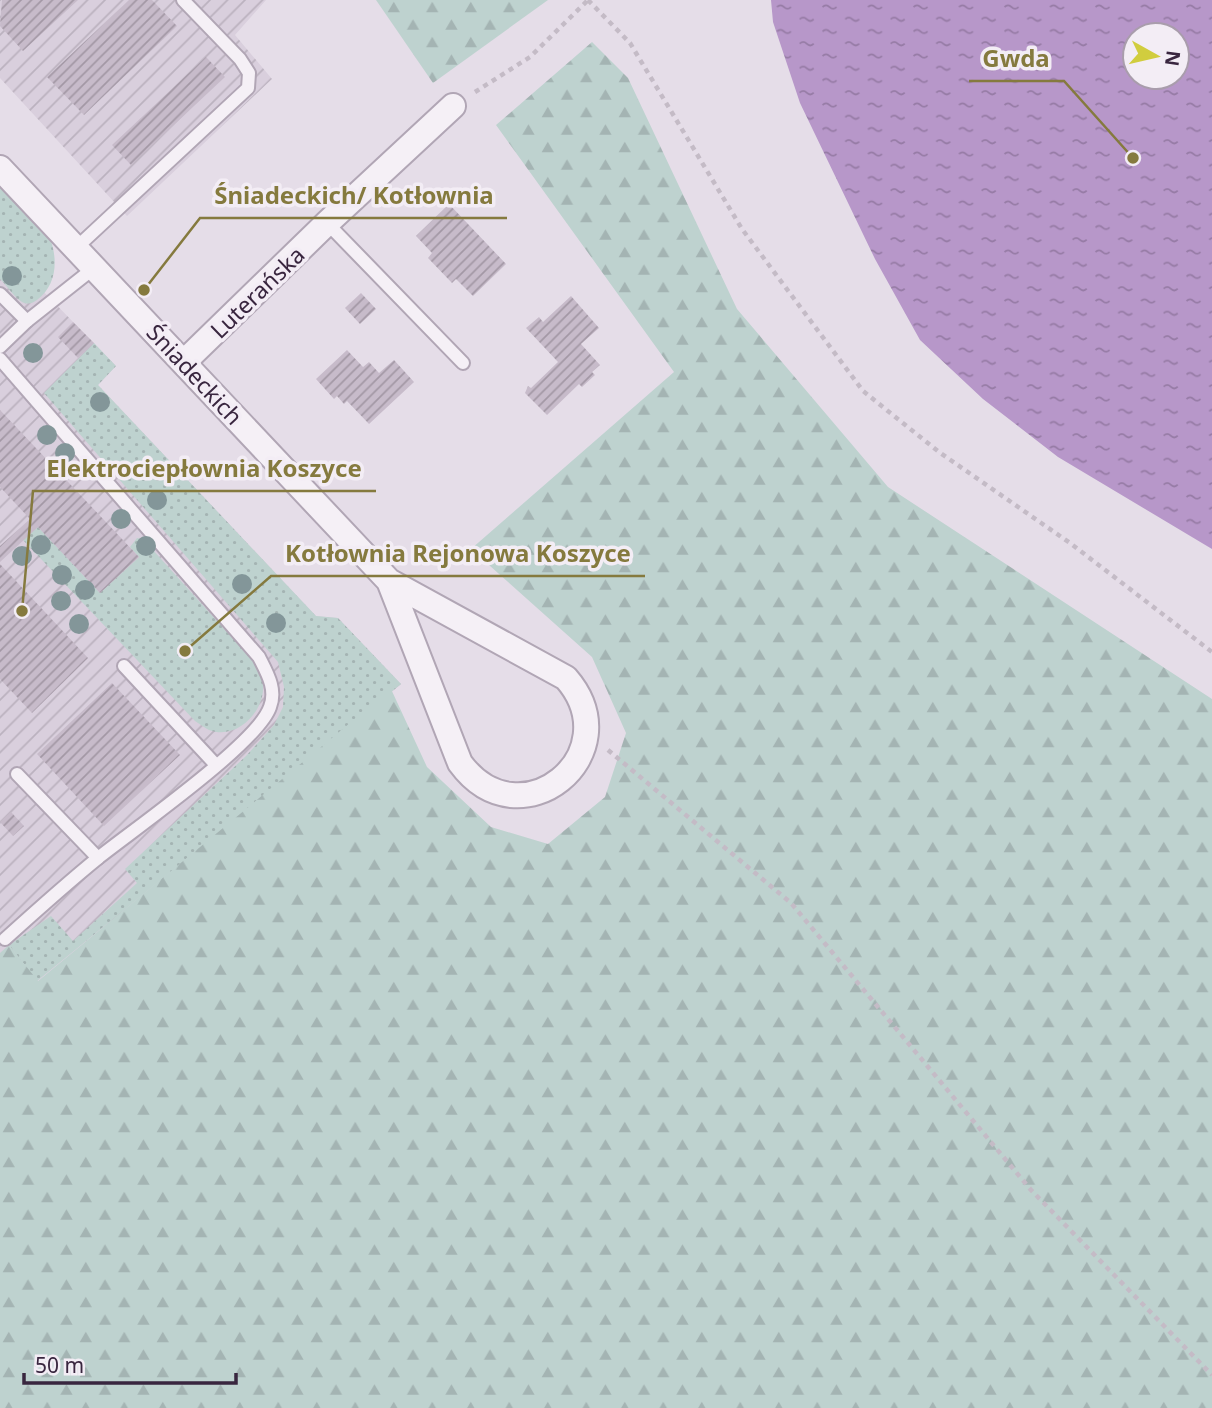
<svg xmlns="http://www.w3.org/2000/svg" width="1212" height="1408" font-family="'Noto Sans',sans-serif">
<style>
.industrial{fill:url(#industrial-furrows)}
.grass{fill:url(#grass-dots)}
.forest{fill:url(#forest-firs)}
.water{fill:url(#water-ripples);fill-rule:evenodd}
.building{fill:url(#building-hatch)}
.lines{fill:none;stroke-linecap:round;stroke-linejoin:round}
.service-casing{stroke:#b1a6b5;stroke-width:16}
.minor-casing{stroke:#b1a6b5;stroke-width:28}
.path{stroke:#c4bbc6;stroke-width:4.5;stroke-dasharray:5 5;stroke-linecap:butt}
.service{stroke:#f5f0f6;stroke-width:12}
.minor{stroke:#f5f0f6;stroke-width:24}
.tree{fill:#839699}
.labels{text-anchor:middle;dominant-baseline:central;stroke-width:7;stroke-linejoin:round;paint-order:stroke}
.street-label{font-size:23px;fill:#39263f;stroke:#f3edf5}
.leader{fill:none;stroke:#857a3e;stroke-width:2.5}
.callout-dot{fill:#857a3e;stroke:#f3edf5;stroke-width:2.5}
.callout-label{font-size:24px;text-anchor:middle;font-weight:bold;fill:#857a3e;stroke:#f3edf5;stroke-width:7;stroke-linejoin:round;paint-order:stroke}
</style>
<defs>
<pattern id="industrial-furrows" width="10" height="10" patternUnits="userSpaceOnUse" patternTransform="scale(1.75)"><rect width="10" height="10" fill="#d9cfdd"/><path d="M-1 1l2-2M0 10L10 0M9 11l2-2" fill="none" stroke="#bbb2bf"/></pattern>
<pattern id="grass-dots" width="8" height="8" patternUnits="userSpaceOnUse" patternTransform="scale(1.75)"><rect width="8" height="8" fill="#bed2cf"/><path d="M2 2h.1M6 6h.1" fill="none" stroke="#a4b4b3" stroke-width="1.8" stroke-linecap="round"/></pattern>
<pattern id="forest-firs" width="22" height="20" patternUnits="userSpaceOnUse" patternTransform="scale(1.75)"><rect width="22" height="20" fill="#bed2cf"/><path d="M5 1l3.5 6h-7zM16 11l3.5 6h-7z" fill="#a4b4b3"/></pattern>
<pattern id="water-ripples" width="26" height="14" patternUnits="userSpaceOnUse" patternTransform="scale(1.75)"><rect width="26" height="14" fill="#b797c9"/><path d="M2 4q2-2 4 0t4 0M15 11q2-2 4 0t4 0" fill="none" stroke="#967ba5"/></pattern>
<pattern id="building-hatch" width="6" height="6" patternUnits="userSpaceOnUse" patternTransform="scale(1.75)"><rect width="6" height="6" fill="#c7bbca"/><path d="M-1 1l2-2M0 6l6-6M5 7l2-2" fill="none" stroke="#a398a5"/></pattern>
</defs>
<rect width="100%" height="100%" fill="#e5dde8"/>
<g class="industrial">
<path d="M0,0H266L235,35L272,79L127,216L0,78Z"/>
<path d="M0,230L38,286L116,366L98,385L316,616L338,618L401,684L0,1012Z"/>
</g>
<g class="grass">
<path d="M0,185C11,197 47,229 51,241C58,262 56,286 37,300C33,303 28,305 22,302C14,297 7,286 0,279Z"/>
<path d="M94,343L116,366L98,385L316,616L338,618L401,684L37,981L9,945L51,916L73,941L137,883L125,869L246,756L274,725L283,707L284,687L278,662L44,393Z"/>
<path d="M38,527L100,593L139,557L130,547L137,538L143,539L256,664C258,671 263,678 263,685C265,711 237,741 209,730C205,728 200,724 195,721L23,540Z"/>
</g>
<g class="forest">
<path d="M376,0H548L433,83Z"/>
<path d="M592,42L628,78L737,309L888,487L1212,699V1408H0V953L9,945L38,981L391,689L427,767L491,827L548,844L605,797L626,733L592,657L471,549L674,372L496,125Z"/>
</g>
<path class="water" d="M771,0H1212V549L1058,457L983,399L920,340L875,259L800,103L773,22ZM1135,35H1177V77H1135Z"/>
<g class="building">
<path d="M2,0H78L23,51L0,26Z"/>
<path d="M129,0H152L177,26L84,115L47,77Z"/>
<path d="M206,57L225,77L131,165L112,145Z"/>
<path d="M449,204L506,264L473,296L456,279L452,283L428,258L432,253L416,236Z"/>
<path d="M361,293L376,309L360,324L345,308Z"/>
<path d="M571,296L599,328L581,344L600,365L592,372L595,375L582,387L579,384L547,415L525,393L528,386L531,388L558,362L526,328L539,317L543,322Z"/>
<path d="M73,322L94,343L78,358L58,337Z"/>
<path d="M347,350L363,367L369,362L379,373L394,360L414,382L369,424L347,401L344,404L337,396L334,399L316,379Z"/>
<path d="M0,410L139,557L100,593L38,527L0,562V546L30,519L0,487Z"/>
<path d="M0,564L88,658L32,713L0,679Z"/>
<path d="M112,683L180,755L104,826L37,754Z"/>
<path d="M11,812L24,826L13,836L0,822Z"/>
</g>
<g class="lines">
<g class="service-casing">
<g id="service">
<path d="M327,223L463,363"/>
<path d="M76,248L248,88L249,73L240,59L183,0"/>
<path d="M0,294L27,321"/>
<path d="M0,347L27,321L94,268"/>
<path d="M0,359L259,657C267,673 277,689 270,707C258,743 133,830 98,858C66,884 36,911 5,939"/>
<path d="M124,666L216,765"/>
<path d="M17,774L98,858"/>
</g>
</g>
<g class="minor-casing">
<g id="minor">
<path d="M0,168L389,581L566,678C632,754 520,845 460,763L389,581"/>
<path d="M184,362L327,223L453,106"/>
</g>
</g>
<g class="path">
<path d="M588,0L630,43L742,229L863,391L939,452L1070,543L1212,652"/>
<path d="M475,92L530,57L588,0"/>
<path d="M608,750L791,903L1031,1190L1212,1375"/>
</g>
<use href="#service" class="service"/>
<use href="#minor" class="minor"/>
</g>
<g class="tree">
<circle cx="12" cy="276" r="10"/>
<circle cx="33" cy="353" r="10"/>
<circle cx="100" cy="402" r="10"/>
<circle cx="47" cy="435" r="10"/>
<circle cx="65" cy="453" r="10"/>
<circle cx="157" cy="500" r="10"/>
<circle cx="121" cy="519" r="10"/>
<circle cx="41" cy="545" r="10"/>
<circle cx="146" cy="546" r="10"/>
<circle cx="22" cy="556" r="10"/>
<circle cx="62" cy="575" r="10"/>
<circle cx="242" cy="584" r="10"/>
<circle cx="85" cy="590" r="10"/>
<circle cx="61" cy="601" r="10"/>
<circle cx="276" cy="623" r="10"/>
<circle cx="79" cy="624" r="10"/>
</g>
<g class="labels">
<g class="street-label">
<text transform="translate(257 292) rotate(-44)">Luterańska</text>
<text transform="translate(195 374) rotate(47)">Śniadeckich</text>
</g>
</g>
<path class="leader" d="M1133 158L1064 81H969M144 290L200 218H507M22 611L33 491H376M185 651L271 576H645"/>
<g class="callout-dot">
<circle cx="1133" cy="158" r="7"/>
<circle cx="144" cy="290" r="7"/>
<circle cx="22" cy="611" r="7"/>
<circle cx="185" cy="651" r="7"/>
</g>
<g class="callout-label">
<text x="1016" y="67">Gwda</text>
<text x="354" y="204">Śniadeckich/ Kotłownia</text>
<text x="204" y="477">Elektrociepłownia Koszyce</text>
<text x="458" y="562">Kotłownia Rejonowa Koszyce</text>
</g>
<g transform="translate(1156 56) rotate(98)"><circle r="33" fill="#f3edf5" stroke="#a99dac" stroke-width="2"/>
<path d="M0-5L12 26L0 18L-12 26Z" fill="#d1cd3e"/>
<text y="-10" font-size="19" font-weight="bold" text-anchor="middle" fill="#39263f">N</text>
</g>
<path d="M24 1373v10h212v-10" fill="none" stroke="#39263f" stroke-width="3.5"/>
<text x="35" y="1373" font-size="21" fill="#39263f" stroke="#f3edf5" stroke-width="5" paint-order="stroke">50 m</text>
</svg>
